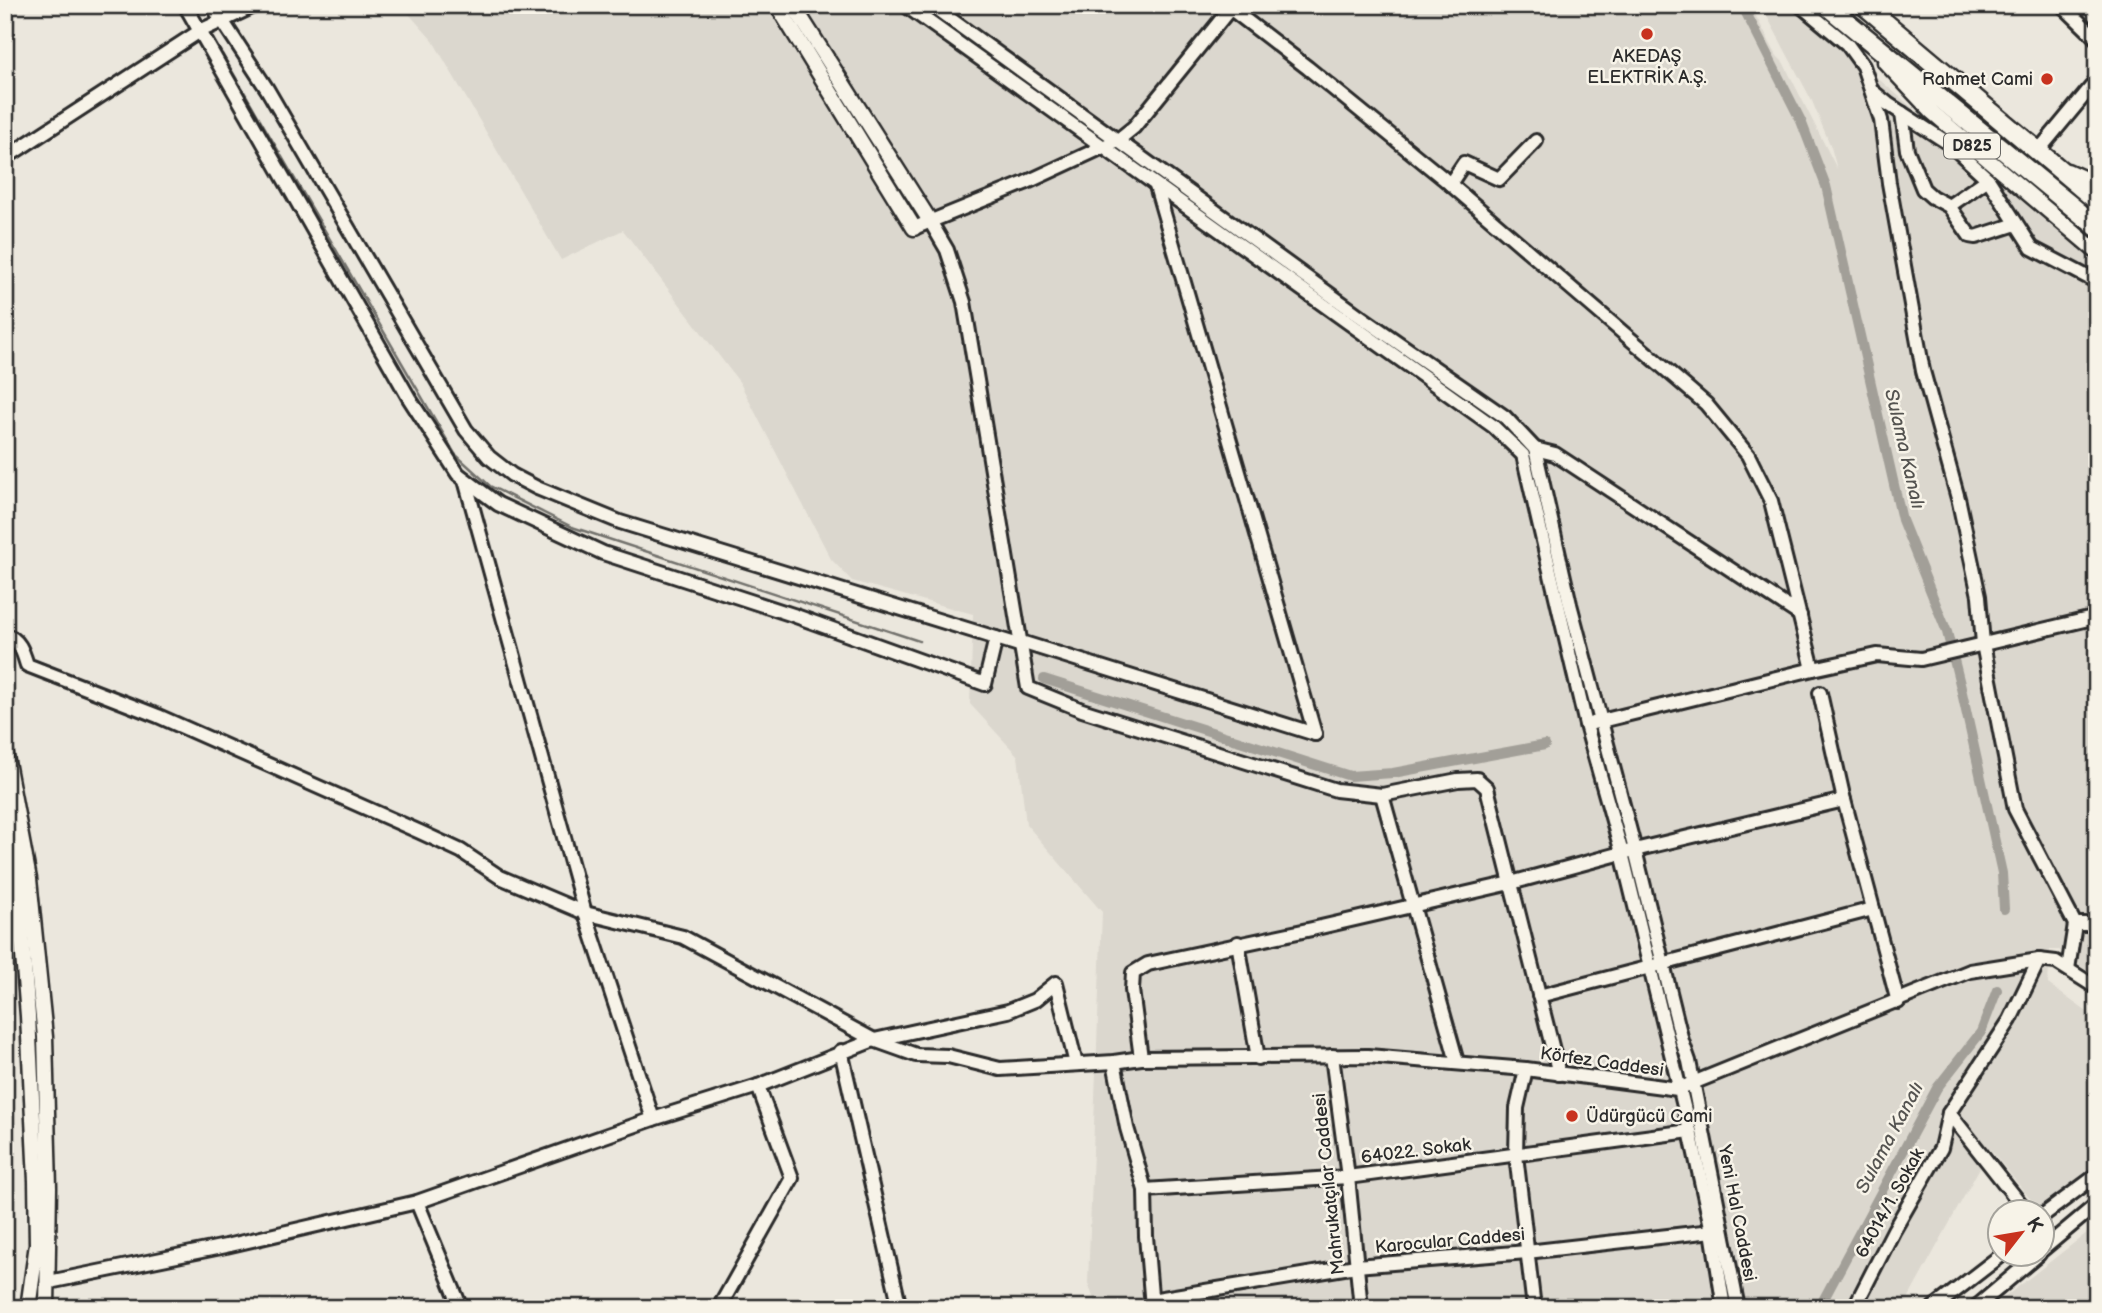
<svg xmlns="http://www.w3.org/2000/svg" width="2102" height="1313" font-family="'Balsamiq Sans',sans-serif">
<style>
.built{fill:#dbd7ce}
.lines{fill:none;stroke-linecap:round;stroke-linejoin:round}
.stream{stroke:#72716c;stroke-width:2.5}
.canal{stroke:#a29f98;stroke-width:10}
.minor-casing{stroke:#2b2b2b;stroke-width:18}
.major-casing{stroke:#2b2b2b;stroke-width:19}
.highway-casing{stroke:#2b2b2b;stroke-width:23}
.minor{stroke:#f7f3e8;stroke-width:12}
.major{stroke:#f7f3e8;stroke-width:14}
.highway{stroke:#f7f3e8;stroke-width:18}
.poi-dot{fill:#c8321e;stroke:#f7f3e8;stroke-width:2.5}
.labels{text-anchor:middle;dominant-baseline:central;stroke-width:5;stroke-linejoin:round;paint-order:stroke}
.shield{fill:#f7f3e8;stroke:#686764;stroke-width:2}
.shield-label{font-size:16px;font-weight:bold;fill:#2b2b2b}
.poi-label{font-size:18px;fill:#2b2b2b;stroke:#f7f3e8}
.street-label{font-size:18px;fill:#2b2b2b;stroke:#f7f3e8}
.water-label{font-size:19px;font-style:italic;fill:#555451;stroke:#f7f3e8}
</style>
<rect width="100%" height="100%" fill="#ebe7dd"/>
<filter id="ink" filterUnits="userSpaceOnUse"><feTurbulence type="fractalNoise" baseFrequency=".0143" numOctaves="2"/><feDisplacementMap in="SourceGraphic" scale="14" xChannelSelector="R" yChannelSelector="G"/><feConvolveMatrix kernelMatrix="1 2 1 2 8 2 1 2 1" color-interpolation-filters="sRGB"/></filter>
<g filter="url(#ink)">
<g class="built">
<path d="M401,5H1750L1777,56L1783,62L1837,169L1831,147L1812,101L1761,5H1791L2097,264V978L2059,950H2050L2048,984L2097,1019V1162L2039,1210L1990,1149L1903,1308H1097L1088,1283L1102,912L1026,824L1018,756L970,704L973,614L852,581L831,559L740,383L623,230L561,260L433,41Z"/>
<path d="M2097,1225V1308H1991Z"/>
</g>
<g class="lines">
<g class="stream">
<path d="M194,5L199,15"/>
<path d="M222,54L455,454L490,486L572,527L919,641"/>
</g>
<g class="canal">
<path d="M1742,5L1801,121L1826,186L1902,520L1947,632L1961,688L2002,873L2004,909"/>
<path d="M1044,679L1350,776L1393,773L1545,745"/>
<path d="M1819,1308L1937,1088L1981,1032L1997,990"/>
</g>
<g class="minor-casing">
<g id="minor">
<path d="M185,5L409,398L458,474L498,504L603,553L793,615L985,684L996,638"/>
<path d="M212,5L267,89L466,430L489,457L512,475L537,488L620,522L1022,646"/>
<path d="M905,5L1493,426L1523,455L1586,725L1622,853L1690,1131L1712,1231L1724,1308"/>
<path d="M931,5L1357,314L1505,417L1535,449L1570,604L1635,850L1682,1041L1689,1061L1738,1308"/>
<path d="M1226,5L1308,68L1443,178L1706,404L1748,455L1771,501L1813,669"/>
<path d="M1800,5L1847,44L1863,66L1881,120L1889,183L1923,371L1959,502L1979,596L1983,644L2015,809L2075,924L2068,969"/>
<path d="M2062,5L2097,39"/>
<path d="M1872,91L1888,104L1951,145L1988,179L2032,248L2097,282"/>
<path d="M1902,113L1907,150L1923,189L1932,197L1949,206L1970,236L1976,237L2016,224"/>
<path d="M2039,150L2097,80"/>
<path d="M5,158L200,31L256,5"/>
<path d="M1450,184L1464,163L1499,179L1536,141"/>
<path d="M1156,186L1315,734"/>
<path d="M1949,206L1988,179"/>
<path d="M930,221L947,250L964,302L1028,688L1082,710L1336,790L1382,795L1458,780L1477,779L1487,788L1559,1074"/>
<path d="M914,228L1025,183L1118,140L1134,127L1233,5"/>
<path d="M1535,449L1555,454L1800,615"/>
<path d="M465,480L585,913L653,1119"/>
<path d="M5,635C19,638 23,652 27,665L158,716L420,832L461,851L500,877L585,913L683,937L874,1040L916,1055L948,1056L1000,1069L1114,1062L1141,1058L1368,1056L1526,1069L1678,1089L1970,971L2039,960L2056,962L2097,988"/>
<path d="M1021,642L1315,734"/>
<path d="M1820,693L1844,800L1898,1002"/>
<path d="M1593,723L1813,669L1877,655L1921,659L2097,617"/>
<path d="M1382,795L1457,1062"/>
<path d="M2075,924H2097"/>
<path d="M1238,943L1258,1058"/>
<path d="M1539,996L1873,909"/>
<path d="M841,1051L900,1308"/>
<path d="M1332,1056L1348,1177L1361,1308"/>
<path d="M1141,1058L1132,990L1133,973L1148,964L1312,929L1511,883L1622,853L1844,800"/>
<path d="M1114,1062L1127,1128L1145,1190L1146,1236L1152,1307"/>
<path d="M1526,1069L1517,1108L1516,1155L1534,1308"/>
<path d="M1949,1113L2027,1212"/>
<path d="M1145,1190L1348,1177L1690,1131"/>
<path d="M417,1202L461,1308"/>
<path d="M2042,1216L2097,1175"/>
<path d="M2042,1250L2097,1204"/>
<path d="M49,1282L226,1246L417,1202L653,1119L758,1086L874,1040L1008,1011L1035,1000L1056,983L1076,1064"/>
<path d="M1151,1300L1356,1266L1527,1252L1712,1231"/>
<path d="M719,1308L792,1178L758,1086"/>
<path d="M1854,1308L1894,1230L1941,1148L1949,1113L2010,1020L2039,960"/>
<path d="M1933,1308L2003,1254"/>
<path d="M1975,1308L2039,1254"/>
</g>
</g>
<g class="major-casing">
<g id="major">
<path d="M777,5L914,228"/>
<path d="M793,5L930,221"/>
<path d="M1885,62L1932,112L2097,252"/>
<path d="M2067,171L2087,180L2097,187"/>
<path d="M5,751L29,879L45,1037L49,1188L47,1308"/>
<path d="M5,814L17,882L28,1016L36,1181L37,1244L28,1308"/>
</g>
</g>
<g class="highway-casing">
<g id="highway">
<path d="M1826,5L2097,227"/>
<path d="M1864,5L2097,201"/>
</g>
</g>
<use href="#minor" class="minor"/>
<use href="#major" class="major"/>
<use href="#highway" class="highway"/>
</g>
</g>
<g class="poi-dot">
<circle cx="1647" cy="34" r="7"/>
<circle cx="2047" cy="79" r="7"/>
<circle cx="1572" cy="1116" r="7"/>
</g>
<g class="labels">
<rect class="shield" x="1944" y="133.5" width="56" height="25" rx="5"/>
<g class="shield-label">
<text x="1972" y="146">D825</text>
</g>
<g class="poi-label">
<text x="1647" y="56">AKEDAŞ<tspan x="1647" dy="21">ELEKTRİK A.Ş.</tspan></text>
<text x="2033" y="79" text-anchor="end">Rahmet Cami</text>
<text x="1586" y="1116" text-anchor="start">Üdürgücü Cami</text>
</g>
<g class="street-label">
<text transform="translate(1602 1062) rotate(8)">Körfez Caddesi</text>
<text transform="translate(1416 1151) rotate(-7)">64022. Sokak</text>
<text transform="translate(1329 1184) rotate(-96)">Mahrukatçılar Caddesi</text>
<text transform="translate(1890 1203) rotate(-61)">64014/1. Sokak</text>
<text transform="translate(1737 1213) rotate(79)">Yeni Hal Caddesi</text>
<text transform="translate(1450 1241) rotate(-5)">Karocular Caddesi</text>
</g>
<g class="water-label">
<text transform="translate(1904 449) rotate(77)">Sulama Kanalı</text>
<text transform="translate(1890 1138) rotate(-62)">Sulama Kanalı</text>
</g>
</g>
<rect width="2102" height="1313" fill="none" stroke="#f7f3e8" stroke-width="28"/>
<rect x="14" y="14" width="2074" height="1285" fill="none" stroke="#2b2b2b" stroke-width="2.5" filter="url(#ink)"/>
<g transform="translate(2021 1233) rotate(59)"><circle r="33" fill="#f7f3e8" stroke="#a5a39c" stroke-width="2"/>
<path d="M0-5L12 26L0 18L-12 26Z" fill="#c8321e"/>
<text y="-10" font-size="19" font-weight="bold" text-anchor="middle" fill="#2b2b2b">K</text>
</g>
</svg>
